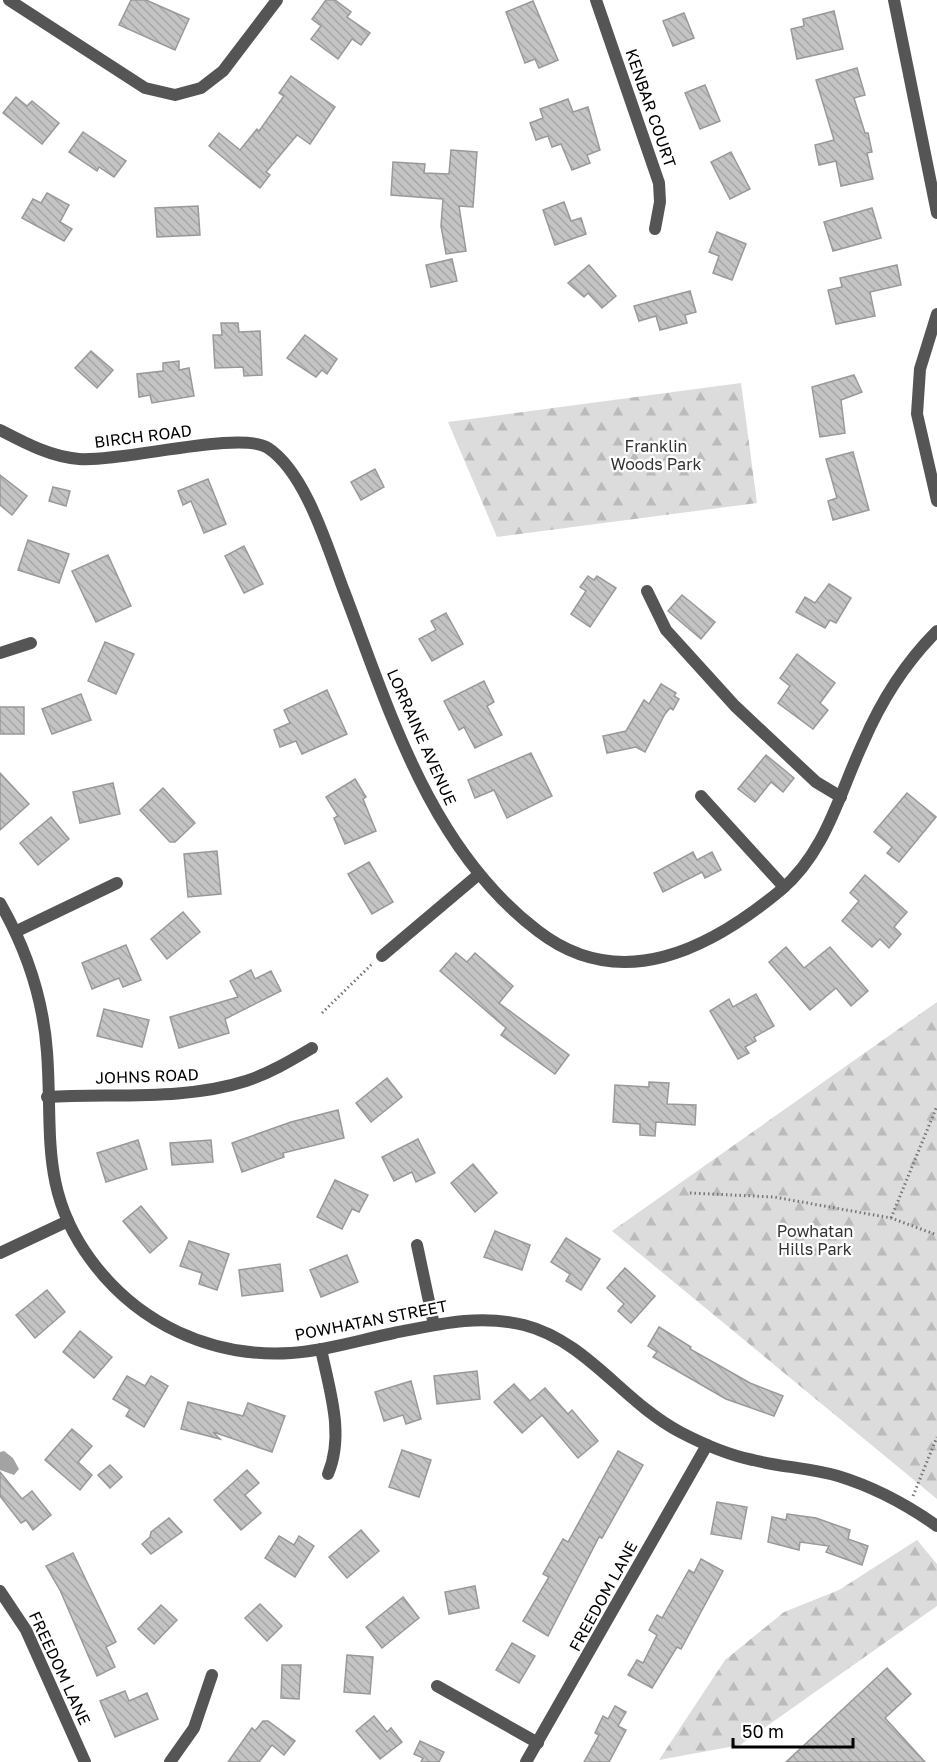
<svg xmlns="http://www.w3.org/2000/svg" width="937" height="1762" font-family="'Golos Text',sans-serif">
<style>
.forest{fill:url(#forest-firs)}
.water{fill:#a3a3a3}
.building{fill:url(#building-back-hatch);stroke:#999;stroke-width:1.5}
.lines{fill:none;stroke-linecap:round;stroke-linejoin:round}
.path{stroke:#777;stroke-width:3;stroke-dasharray:1.5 3;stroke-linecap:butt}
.minor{stroke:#555;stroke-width:12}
.tertiary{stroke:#555;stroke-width:12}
.labels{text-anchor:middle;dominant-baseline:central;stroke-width:4.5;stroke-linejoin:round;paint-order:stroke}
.street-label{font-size:16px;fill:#000;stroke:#fff}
.park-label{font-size:16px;fill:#333;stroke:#fff}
</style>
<defs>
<pattern id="forest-firs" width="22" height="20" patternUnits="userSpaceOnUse" patternTransform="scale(1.5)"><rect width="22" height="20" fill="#dcdcdc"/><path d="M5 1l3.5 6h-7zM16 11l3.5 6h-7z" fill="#bbb"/></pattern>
<pattern id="building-back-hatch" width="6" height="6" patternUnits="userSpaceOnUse" patternTransform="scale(1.5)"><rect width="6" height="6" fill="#c4c4c4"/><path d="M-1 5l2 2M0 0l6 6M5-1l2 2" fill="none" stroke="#a7a7a7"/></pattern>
</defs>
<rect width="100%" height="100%" fill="#fff"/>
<g class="forest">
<path d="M741,383L757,503L497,537L448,422Z"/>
<path d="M937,1002V1499L612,1231Z"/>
<path d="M917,1540L937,1564V1606L740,1745L659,1760L725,1660L784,1612L839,1590Z"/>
</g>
<path class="water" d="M4,1451L13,1458L19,1469L14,1475L0,1470V1452Z"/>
<g class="building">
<path d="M131,0H146L189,19L175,50L119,25Z"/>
<path d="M326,0H335L351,12L347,17L370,33L361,45L352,39L338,59L311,39L321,26L312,19Z"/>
<path d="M533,1L558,60L539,68L535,59L525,63L506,12Z"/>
<path d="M834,11L843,49L797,59L791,29L804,26L803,19Z"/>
<path d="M684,13L694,38L673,46L663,21Z"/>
<path d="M857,68L865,95L854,98L865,133H868L872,152L867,153L873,179L841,186L836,161L819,165L815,145L834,140L816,80Z"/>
<path d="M291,76L335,107L310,144L297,135L266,172L270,175L260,188L209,146L219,133L240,150L257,129L259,131L284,96L279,93Z"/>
<path d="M705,85L720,121L700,129L685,93Z"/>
<path d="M16,97L27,106L32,101L59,123L42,144L3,113Z"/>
<path d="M568,99L573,112L588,107L600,150L587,155L590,163L572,170L561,144L552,147L548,136L536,140L530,123L543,118L540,109Z"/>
<path d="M83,132L126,161L114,177L99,167L97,171L69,152Z"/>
<path d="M451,150L477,152L473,207L459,206L466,251L446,254L441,226L443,199L391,195L393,162L425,164L424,173L449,174Z"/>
<path d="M731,152L750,189L730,199L711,162Z"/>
<path d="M47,193L69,205L60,222L72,229L64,241L22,218L33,199L41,203Z"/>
<path d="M564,202L571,221L581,218L586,234L555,245L543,210Z"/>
<path d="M198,206L200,235L157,237L155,208Z"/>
<path d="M872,208L881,238L833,251L824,222Z"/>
<path d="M717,232L746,244L732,280L713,273L719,256L709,252Z"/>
<path d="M452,259L457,281L431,287L426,265Z"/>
<path d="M589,265L616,296L602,308L588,293L584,297L568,283Z"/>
<path d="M897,265L901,285L870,292L875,316L836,324L828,290L842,287L840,278Z"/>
<path d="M690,291L696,312L685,315L687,323L660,330L656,316L639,321L634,306Z"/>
<path d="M221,323H238L239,332L260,331L262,375L244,376L243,367L215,368L213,335H222Z"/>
<path d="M305,335L337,359L327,374L322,370L316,377L287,358Z"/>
<path d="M91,351L113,370L97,388L75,368Z"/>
<path d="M179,361V370L189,368L194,396L152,403L150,395L139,397L137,374L163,371V363Z"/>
<path d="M854,375L862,392L841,400L845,433L820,437L812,387Z"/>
<path d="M853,452L869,510L833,520L828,501L837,498L826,459Z"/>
<path d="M375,469L384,487L361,500L351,482Z"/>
<path d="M0,475L27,496L12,515L0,505Z"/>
<path d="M208,479L226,524L204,533L191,501L183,505L178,491Z"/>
<path d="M53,487L70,491L66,506L49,501Z"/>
<path d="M28,540L69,554L59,583L18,570Z"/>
<path d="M244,546L263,584L244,593L225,556Z"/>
<path d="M108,555L131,606L96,622L72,571Z"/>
<path d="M588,576L594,580L597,576L616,588L590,627L571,614L586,591L580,587Z"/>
<path d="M829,584L851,598L836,623L830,620L825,628L796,612L805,597L815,603Z"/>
<path d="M682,595L715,622L701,639L668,611Z"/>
<path d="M446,613L463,644L432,661L419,639L436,630L431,621Z"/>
<path d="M105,642L134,654L116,694L88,681Z"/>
<path d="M797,654L835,683L820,703L828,710L813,729L778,703L790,686L780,678Z"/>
<path d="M484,681L494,702L487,706L502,735L475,748L464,727L459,730L444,701Z"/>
<path d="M661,684L676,693L674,696L679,699L673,710L670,708L665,714L645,752L636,747L607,753L603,736L626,731L644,700L649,704Z"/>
<path d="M327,690L347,734L302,754L296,741L280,747L274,730L290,723L284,710Z"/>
<path d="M81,694L91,720L52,734L42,709Z"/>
<rect x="0" y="707" width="24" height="27"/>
<path d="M531,753L552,796L507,818L494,790L475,798L468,780Z"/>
<path d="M766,755L794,778L783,792L771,782L755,802L738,789Z"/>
<path d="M0,773L29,804L0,830Z"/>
<path d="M355,779L366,797L363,799L376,831L345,844L334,818L338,816L326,797Z"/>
<path d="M113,783L120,814L80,823L73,792Z"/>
<path d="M163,788L195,823L175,842H170L140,810Z"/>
<path d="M907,793L936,817L899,862L887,853L892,847L874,832Z"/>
<path d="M51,817L69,839L38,865L20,843Z"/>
<path d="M217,851L221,894L188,897L184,854Z"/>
<path d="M693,852L697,860L712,852L721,870L705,878L702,872L663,892L654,873Z"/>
<path d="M369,862L393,902L372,914L348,874Z"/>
<path d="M865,875L907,912L894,927L901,934L889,948L880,939L872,947L842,921L859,901L850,893Z"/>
<path d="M183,912L200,932L167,959L151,939Z"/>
<path d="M126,945L141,980L123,987L119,978L92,989L82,963Z"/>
<path d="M786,947L804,968L830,947L868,991L851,1006L836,988L810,1010L769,962Z"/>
<path d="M456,953L467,962L475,953L513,986L499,1003L569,1055L555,1074L501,1035L506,1028L440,971Z"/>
<path d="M251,970L255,979L271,971L281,991L225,1019L229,1033L179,1048L170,1017L238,997L230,981Z"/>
<path d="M756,994L774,1026L754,1037L756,1041L745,1047L749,1053L738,1059L710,1011L729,999L733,1007Z"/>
<path d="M104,1009L149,1020L142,1047L97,1036Z"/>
<path d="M387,1078L402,1097L371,1122L356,1103Z"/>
<path d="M649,1082L669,1083L667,1104L696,1105L695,1125L656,1122L655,1136L640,1135V1124L613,1122L615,1085L649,1087Z"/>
<path d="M338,1110L344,1138L283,1153L284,1157L242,1172L232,1143L291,1122Z"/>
<path d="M418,1139L435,1173L416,1182L412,1172L394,1181L382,1157Z"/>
<path d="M138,1140L147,1169L106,1182L97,1153Z"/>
<path d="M211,1140L213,1162L172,1165L170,1143Z"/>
<path d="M473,1164L497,1193L475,1212L451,1183Z"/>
<path d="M335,1180L368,1195L359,1212L352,1209L342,1229L317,1217Z"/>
<path d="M141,1206L167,1238L150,1253L123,1221Z"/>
<path d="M495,1231L530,1245L522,1270L484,1257Z"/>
<path d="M566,1238L600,1259L581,1290L566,1281L570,1274L551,1262Z"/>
<path d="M189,1241L229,1254L217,1290L199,1284L202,1273L180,1266Z"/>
<path d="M347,1255L358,1282L321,1297L310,1270Z"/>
<path d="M280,1264L283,1291L242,1296L239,1270Z"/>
<path d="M625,1268L655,1296L631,1323L618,1311L624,1304L607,1288Z"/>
<path d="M47,1290L65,1312L35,1338L16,1315Z"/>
<path d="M659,1327L691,1347L690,1349L750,1383L783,1396L774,1416L726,1399L653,1357L657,1352L648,1346Z"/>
<path d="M80,1331L112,1357L94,1378L63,1352Z"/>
<path d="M477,1371L480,1399L437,1404L434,1376Z"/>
<path d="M127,1376L145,1386L151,1376L168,1386L144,1427L126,1416L130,1409L113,1399Z"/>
<path d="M411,1381L421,1419L406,1424L403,1415L384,1421L375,1392Z"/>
<path d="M514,1384L530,1401L545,1388L568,1414L572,1410L598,1441L578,1458L542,1415L522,1433L494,1402Z"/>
<path d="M188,1402L243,1416L248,1403L285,1416L272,1452L213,1432L220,1439L181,1429Z"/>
<path d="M72,1429L92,1446L78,1462L92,1475L80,1490L45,1460Z"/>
<path d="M402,1450L431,1460L419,1497L389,1487Z"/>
<path d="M618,1451L643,1465L602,1538L599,1537L548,1636L523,1621L549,1577L543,1574L563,1539L568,1542Z"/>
<path d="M110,1465L122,1477L110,1488L98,1475Z"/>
<path d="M247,1470L259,1483L245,1495L261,1513L241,1530L214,1500Z"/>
<path d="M0,1472L22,1499L32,1491L51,1515L33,1530L26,1520L21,1523L0,1496Z"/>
<path d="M717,1502L747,1507L741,1539L711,1534Z"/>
<path d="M787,1514L816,1518L850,1530L848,1539L868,1546L862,1565L826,1552L829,1546L800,1542L799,1550L768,1542L772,1517L786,1520Z"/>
<path d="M169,1518L182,1532L151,1554L142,1544L150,1537L151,1532Z"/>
<path d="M361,1530L379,1551L347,1578L329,1557Z"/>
<path d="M279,1536L294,1545L299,1536L314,1546L295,1577L265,1558Z"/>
<path d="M73,1553L116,1642L106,1647L115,1667L97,1676L60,1590L46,1566Z"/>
<path d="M701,1559L723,1571L681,1649L677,1647L652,1688L628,1675L637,1660L643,1663L657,1635L649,1630L657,1615L662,1618L689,1570L694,1573Z"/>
<path d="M475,1586L479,1608L449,1614L445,1592Z"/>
<path d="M403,1597L419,1618L382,1648L366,1627Z"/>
<path d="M260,1604L282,1626L267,1641L245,1618Z"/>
<path d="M161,1605L177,1620L154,1644L138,1629Z"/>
<path d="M512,1643L535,1656L519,1683L496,1670Z"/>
<path d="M347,1655L373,1657L370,1694L344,1692Z"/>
<path d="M282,1665H301L299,1699L281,1698Z"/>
<path d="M887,1668L911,1694L885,1718L925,1762H786Z"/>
<path d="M125,1691L129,1701L147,1693L158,1719L115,1737L100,1701Z"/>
<path d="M615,1706L626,1712L618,1726L626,1730L609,1762H584L599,1735L595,1733L603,1716L608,1719Z"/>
<path d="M374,1716L387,1732L391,1728L402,1742L380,1759L356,1731Z"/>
<path d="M263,1721H268L295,1741L284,1755L272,1745L259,1762H228L252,1728L255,1731Z"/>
<path d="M420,1741L444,1752L439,1762H421L423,1758L414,1754Z"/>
</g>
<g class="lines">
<g class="path">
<path d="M322,1013L372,964"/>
<path d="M690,1193L774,1197L891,1218L937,1235"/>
<path d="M891,1218L937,1106"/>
<path d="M913,1496L937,1437"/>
</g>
<g class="minor">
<path d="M9,0L145,88L175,95L201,88L223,71L277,0"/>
<path d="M596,0L659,183L660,202L655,229"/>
<path d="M894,0L937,213"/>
<path d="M937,314L920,369L917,414L937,501"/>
<path d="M0,430C25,443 51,457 79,459C123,462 241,430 268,448C306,473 328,549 344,591C390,712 430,849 538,931C621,995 710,949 781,890C826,852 839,794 863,743C881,701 905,663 937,631"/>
<path d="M647,591L666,630L735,706L816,782L841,797"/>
<path d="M0,653L31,643"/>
<path d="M701,796L784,887"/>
<path d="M17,931L117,883"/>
<path d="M382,956L478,875"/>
<path d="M47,1097C112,1093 183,1101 246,1081C270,1073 290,1061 312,1048"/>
<path d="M417,1245L434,1325"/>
<path d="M0,1253L68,1221"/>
<path d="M321,1349C329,1389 345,1434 328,1474"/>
<path d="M0,1591L26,1630L85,1762"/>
<path d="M437,1686L538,1743"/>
<path d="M170,1762L194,1728L212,1675"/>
<path d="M526,1762L707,1445"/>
</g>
<path class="tertiary" d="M0,903C27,950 43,997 47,1052C53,1131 39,1190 91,1260C138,1324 212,1358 291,1353C325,1351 360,1340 394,1333C439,1324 479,1314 524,1325C587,1341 623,1402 680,1432C703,1444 728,1455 753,1460C781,1467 810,1468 838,1476C874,1487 906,1504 937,1526"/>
</g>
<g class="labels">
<g class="street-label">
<text transform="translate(651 108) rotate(71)">KENBAR COURT</text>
<text transform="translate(143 436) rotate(-7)">BIRCH ROAD</text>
<text transform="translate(422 737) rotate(66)">LORRAINE AVENUE</text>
<text transform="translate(147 1076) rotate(-2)">JOHNS ROAD</text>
<text transform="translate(371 1320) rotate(-11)">POWHATAN STREET</text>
<text transform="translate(603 1596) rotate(-61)">FREEDOM LANE</text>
<text transform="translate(60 1668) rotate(65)">FREEDOM LANE</text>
</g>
<g class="park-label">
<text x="656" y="446">Franklin<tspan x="656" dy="18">Woods Park</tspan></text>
<text x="815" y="1231">Powhatan<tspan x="815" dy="18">Hills Park</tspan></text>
</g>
</g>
<path d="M733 1738v9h120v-9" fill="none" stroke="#000000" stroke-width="3"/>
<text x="742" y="1738" font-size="18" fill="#000000" stroke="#ffffff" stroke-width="4.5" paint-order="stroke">50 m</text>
</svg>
